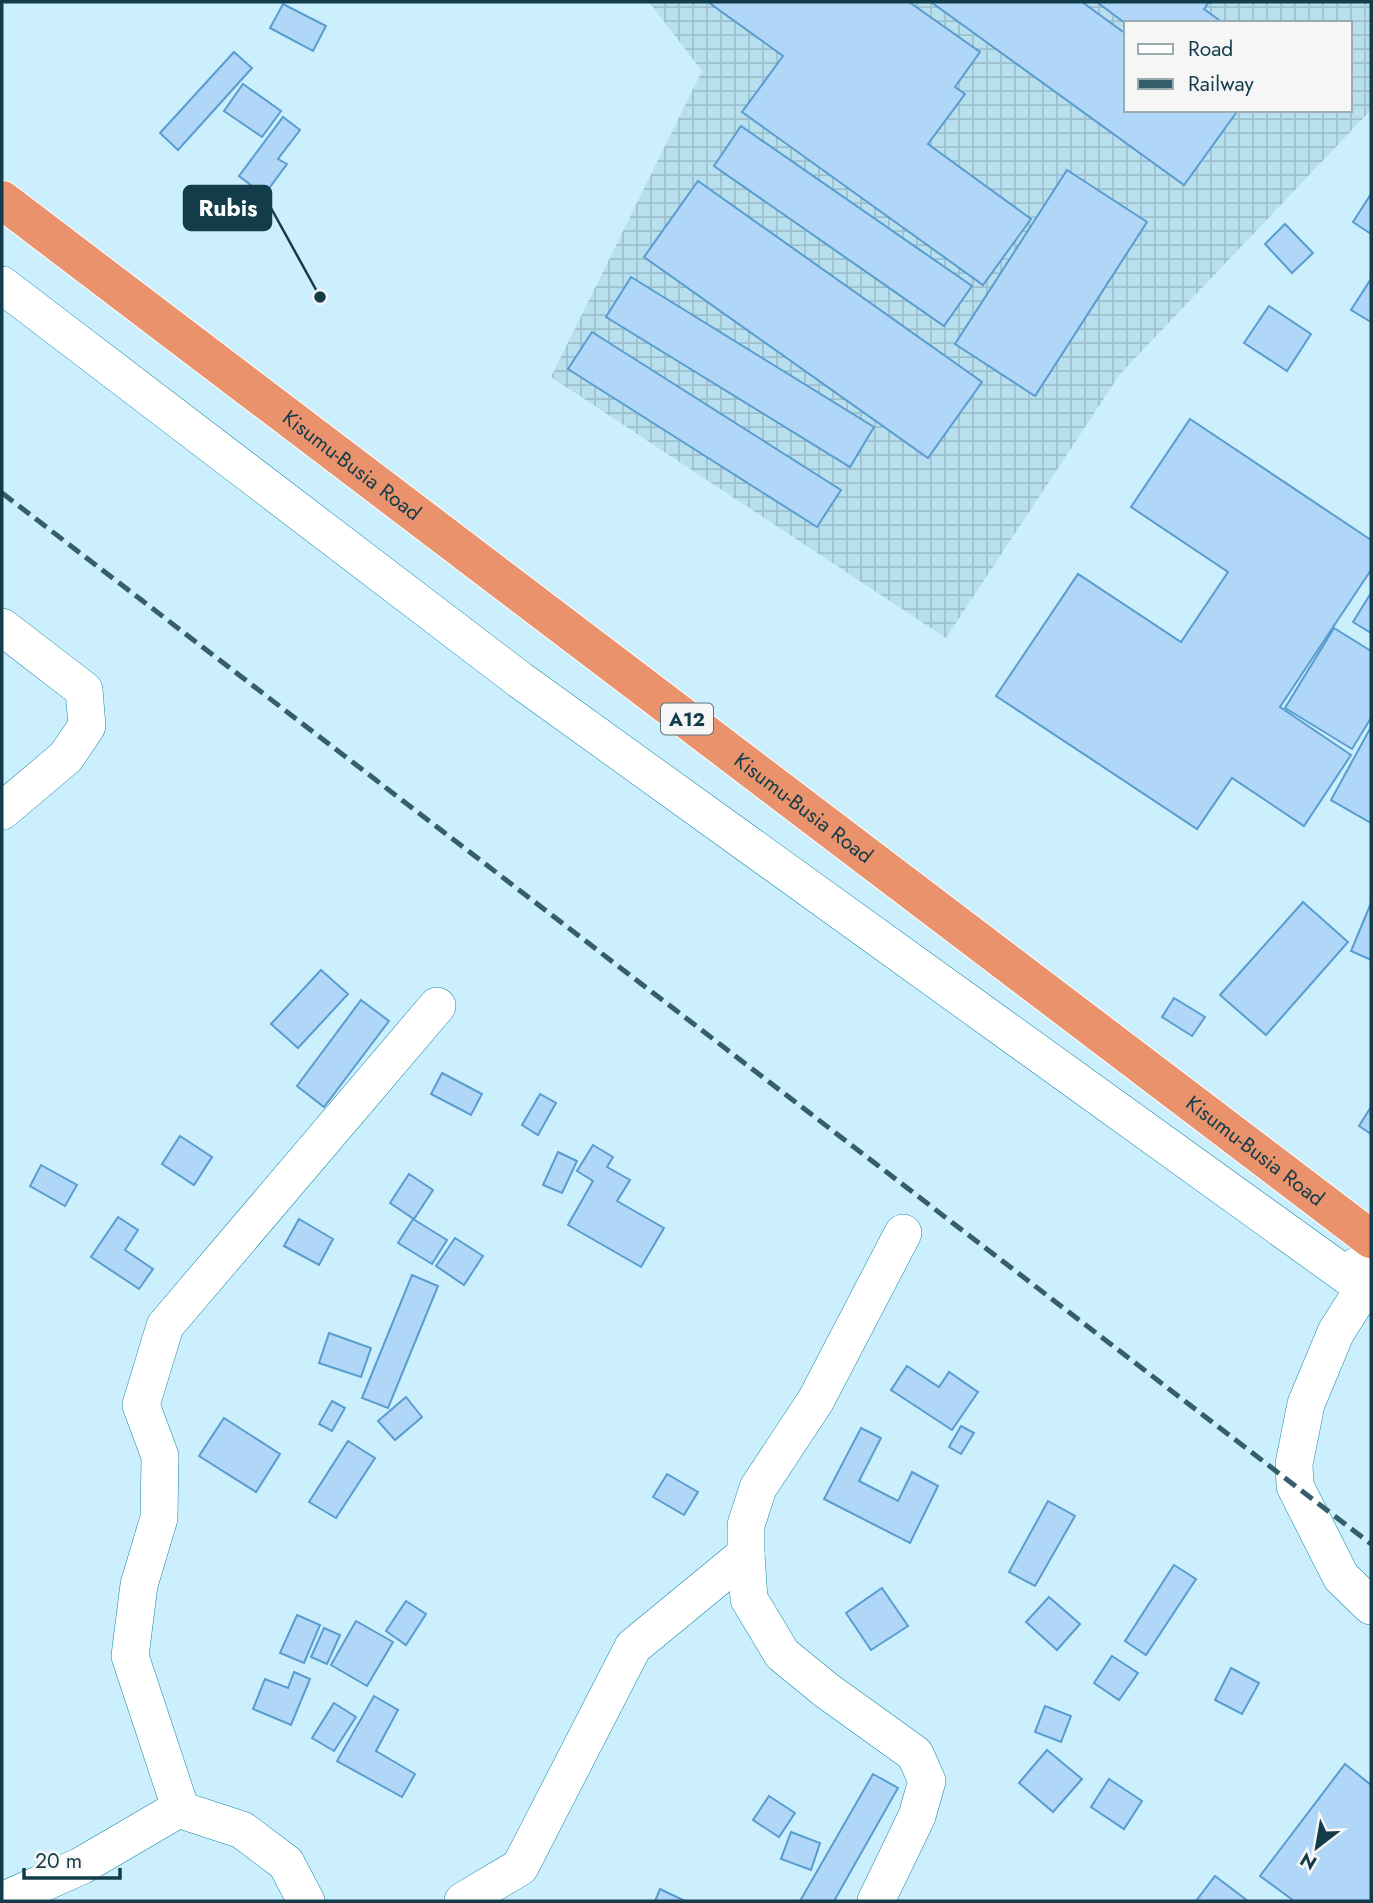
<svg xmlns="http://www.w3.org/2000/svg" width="1373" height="1903" font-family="Jost,sans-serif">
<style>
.industrial{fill:url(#industrial-grid);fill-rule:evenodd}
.building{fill:#b0d7f8;stroke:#599cd0;stroke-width:2}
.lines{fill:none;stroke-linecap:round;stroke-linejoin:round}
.street-casing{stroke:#1787a8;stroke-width:38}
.highway-casing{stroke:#fff;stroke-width:40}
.street{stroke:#fff;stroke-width:37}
.highway{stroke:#e9926c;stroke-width:38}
.rail{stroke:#355e6c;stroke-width:5;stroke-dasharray:14 7;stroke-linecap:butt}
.labels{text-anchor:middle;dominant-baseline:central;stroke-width:7;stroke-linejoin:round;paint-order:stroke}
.shield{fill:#f6f6f6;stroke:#56747e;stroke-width:2}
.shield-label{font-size:19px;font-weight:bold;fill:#123c4a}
.street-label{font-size:21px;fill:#123c4a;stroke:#f6f6f6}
.leader{fill:none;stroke:#123c4a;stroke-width:2.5}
.callout-dot{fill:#123c4a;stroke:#f6f6f6;stroke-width:2.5}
.callout{fill:#123c4a;stroke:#123c4a;stroke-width:2.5}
.callout-label{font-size:23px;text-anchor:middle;font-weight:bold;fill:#fff}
</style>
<defs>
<pattern id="industrial-grid" width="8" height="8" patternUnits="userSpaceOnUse" patternTransform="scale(1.75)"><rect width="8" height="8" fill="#b8dfee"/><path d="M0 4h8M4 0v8" fill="none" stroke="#9dc0ce"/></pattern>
</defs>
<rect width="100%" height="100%" fill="#cceffe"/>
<path class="industrial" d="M649,2H1371V110L1120,374L946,638L551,377L702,71ZM1126,23H1350V110H1126Z"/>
<g class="building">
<path d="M708,2H909L980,52L955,87L965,94L928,144L1031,219L983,285L742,112L783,56Z"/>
<path d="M931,2H1082L1126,34V110H1232L1236,113L1184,185Z"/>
<path d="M1097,2H1209L1204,9L1223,23L1126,24Z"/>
<path d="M283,4L326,26L313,51L270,28Z"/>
<path d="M234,52L252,68L178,150L160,133Z"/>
<path d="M243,84L281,111L262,137L224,111Z"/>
<path d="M283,117L300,130L278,159L287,164L264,195L239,176Z"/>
<path d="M741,126L972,286L944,326L714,166Z"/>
<path d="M1067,170L1147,222L1035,396L955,344Z"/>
<path d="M698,181L982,382L928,458L644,257Z"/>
<path d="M1371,194V234L1353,222Z"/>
<path d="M1285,224L1313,253L1292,273L1265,244Z"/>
<path d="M631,277L874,427L850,467L606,317Z"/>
<path d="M1371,279V322L1351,310Z"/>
<path d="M1269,306L1311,334L1287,371L1244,343Z"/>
<path d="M592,332L841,490L817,527L568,369Z"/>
<path d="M1190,419L1371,540V570L1280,707L1351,755L1304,826L1232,778L1197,829L996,696L1078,574L1181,642L1228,572L1131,507Z"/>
<path d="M1371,593V633L1353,622Z"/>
<path d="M1334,628L1371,651V718L1352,749L1285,708Z"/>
<path d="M1371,727V823L1331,800Z"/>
<path d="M1303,902L1348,942L1266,1035L1220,995Z"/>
<path d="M1371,903V960L1351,951Z"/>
<path d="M321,970L348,994L298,1048L271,1024Z"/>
<path d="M1174,998L1205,1017L1192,1036L1162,1017Z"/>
<path d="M361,1000L389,1021L324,1107L297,1086Z"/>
<path d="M442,1073L482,1094L471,1115L431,1094Z"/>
<path d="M540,1094L556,1103L538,1135L522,1125Z"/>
<path d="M1371,1107V1134L1359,1126Z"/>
<path d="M180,1136L212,1157L194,1185L162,1164Z"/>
<path d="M593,1145L613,1157L607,1167L630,1180L617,1201L664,1228L641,1267L568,1225L593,1181L577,1171Z"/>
<path d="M558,1152L577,1161L562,1193L543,1185Z"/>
<path d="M41,1165L77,1185L65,1206L30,1186Z"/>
<path d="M409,1174L433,1190L414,1219L390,1203Z"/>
<path d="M118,1217L138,1230L125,1250L153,1269L139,1289L91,1257Z"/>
<path d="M299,1219L333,1239L319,1265L284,1246Z"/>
<path d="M413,1219L447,1240L432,1264L398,1243Z"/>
<path d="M455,1238L483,1256L464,1285L436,1266Z"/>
<path d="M412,1275L438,1286L388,1408L362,1398Z"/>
<path d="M329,1333L371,1348L361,1377L319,1363Z"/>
<path d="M907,1366L939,1387L949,1372L978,1392L952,1430L891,1390Z"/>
<path d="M406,1397L422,1417L395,1440L378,1421Z"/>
<path d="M332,1401L345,1408L332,1431L319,1424Z"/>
<path d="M224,1418L280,1454L256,1492L199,1456Z"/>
<path d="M961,1426L974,1433L961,1454L949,1447Z"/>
<path d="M861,1428L881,1438L859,1481L898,1501L912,1472L938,1486L910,1543L824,1499Z"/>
<path d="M348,1441L375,1458L336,1518L309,1502Z"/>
<path d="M667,1474L698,1492L684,1515L653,1497Z"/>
<path d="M1048,1501L1075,1516L1035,1586L1009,1572Z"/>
<path d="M1174,1565L1196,1579L1146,1655L1125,1641Z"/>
<path d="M882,1588L908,1626L871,1650L846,1613Z"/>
<path d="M1049,1597L1080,1624L1057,1650L1026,1622Z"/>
<path d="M406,1601L426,1614L406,1645L386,1631Z"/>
<path d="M297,1615L320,1625L304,1663L280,1653Z"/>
<path d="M356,1621L393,1642L367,1686L331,1665Z"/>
<path d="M324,1628L340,1635L327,1664L311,1657Z"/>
<path d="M1112,1656L1138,1673L1119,1700L1094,1683Z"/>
<path d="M1231,1668L1259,1683L1242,1714L1215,1700Z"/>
<path d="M294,1672L310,1679L291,1725L253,1709L265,1679L288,1688Z"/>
<path d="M374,1696L398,1710L376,1751L415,1774L402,1797L337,1761Z"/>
<path d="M334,1703L356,1717L334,1751L312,1738Z"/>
<path d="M1045,1706L1071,1716L1061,1742L1035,1732Z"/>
<path d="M1047,1750L1082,1779L1053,1812L1019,1783Z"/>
<path d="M1345,1764L1371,1785V1901H1294L1260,1876Z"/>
<path d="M873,1774L898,1788L834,1901H800Z"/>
<path d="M1109,1779L1142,1801L1124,1829L1091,1807Z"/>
<path d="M769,1796L795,1813L779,1837L753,1820Z"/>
<path d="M791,1832L820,1843L811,1870L781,1859Z"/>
<path d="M1215,1876L1248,1901H1196Z"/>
<path d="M660,1889L685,1901H655Z"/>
</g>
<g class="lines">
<g class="street-casing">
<g id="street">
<path d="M2,285L520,680L1371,1293"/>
<path d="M2,627L84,690L87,726L66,757L2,811"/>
<path d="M1357,1266L1364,1288L1336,1332L1306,1404L1294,1464L1295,1486L1341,1577L1371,1606"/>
<path d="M2,1901L81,1866L170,1814"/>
<path d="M306,1901L286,1863L242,1830L181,1810L130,1656L139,1585L159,1518L160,1456L141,1405L165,1326L437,1006"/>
<path d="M463,1901L520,1867L633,1647L746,1554"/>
<path d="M876,1901L917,1816L927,1781L915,1754L826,1690L782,1654L749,1599L746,1554V1525L758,1488L816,1400L903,1233"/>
</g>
</g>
<g class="highway-casing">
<g id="highway">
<path id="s1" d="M2,200L1371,1239"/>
</g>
</g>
<use href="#street" class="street"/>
<use href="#highway" class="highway"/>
<path class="rail" d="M2,493L1371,1544"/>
</g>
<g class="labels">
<rect class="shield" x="661" y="703.5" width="52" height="31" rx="5"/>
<g class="shield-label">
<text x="687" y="719">A12</text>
</g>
<g class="street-label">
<text stroke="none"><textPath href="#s1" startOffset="439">Kisumu-Busia Road</textPath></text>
<text stroke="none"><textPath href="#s1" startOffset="1006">Kisumu-Busia Road</textPath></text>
<text stroke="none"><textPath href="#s1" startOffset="1573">Kisumu-Busia Road</textPath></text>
</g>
</g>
<path class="leader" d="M320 297L271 208"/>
<circle class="callout-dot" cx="320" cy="297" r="7"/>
<rect class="callout" x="184" y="186" width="87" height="44" rx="7"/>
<g class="callout-label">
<text x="228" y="216">Rubis</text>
</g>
<rect width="1373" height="1903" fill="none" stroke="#123c4a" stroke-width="7"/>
<rect x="1124" y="21" width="228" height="91" fill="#f6f6f6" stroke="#9bacb1" stroke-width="2"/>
<rect x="1138" y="44" width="35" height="10" fill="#ffffff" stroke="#9bacb1" stroke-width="2"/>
<text x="1188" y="56" font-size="21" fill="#123c4a">Road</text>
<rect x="1138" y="79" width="35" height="10" fill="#355e6c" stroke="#9bacb1" stroke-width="2"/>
<text x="1188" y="91" font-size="21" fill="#123c4a">Railway</text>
<g transform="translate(1317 1847) rotate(211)" stroke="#f6f6f6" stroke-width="5" paint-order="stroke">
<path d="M0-5L12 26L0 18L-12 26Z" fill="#123c4a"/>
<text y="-10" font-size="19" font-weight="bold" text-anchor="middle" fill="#123c4a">N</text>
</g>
<path d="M24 1868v10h96v-10" fill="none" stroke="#123c4a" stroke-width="3.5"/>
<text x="35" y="1868" font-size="21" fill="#123c4a" stroke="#f6f6f6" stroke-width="5" paint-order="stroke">20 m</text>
</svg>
